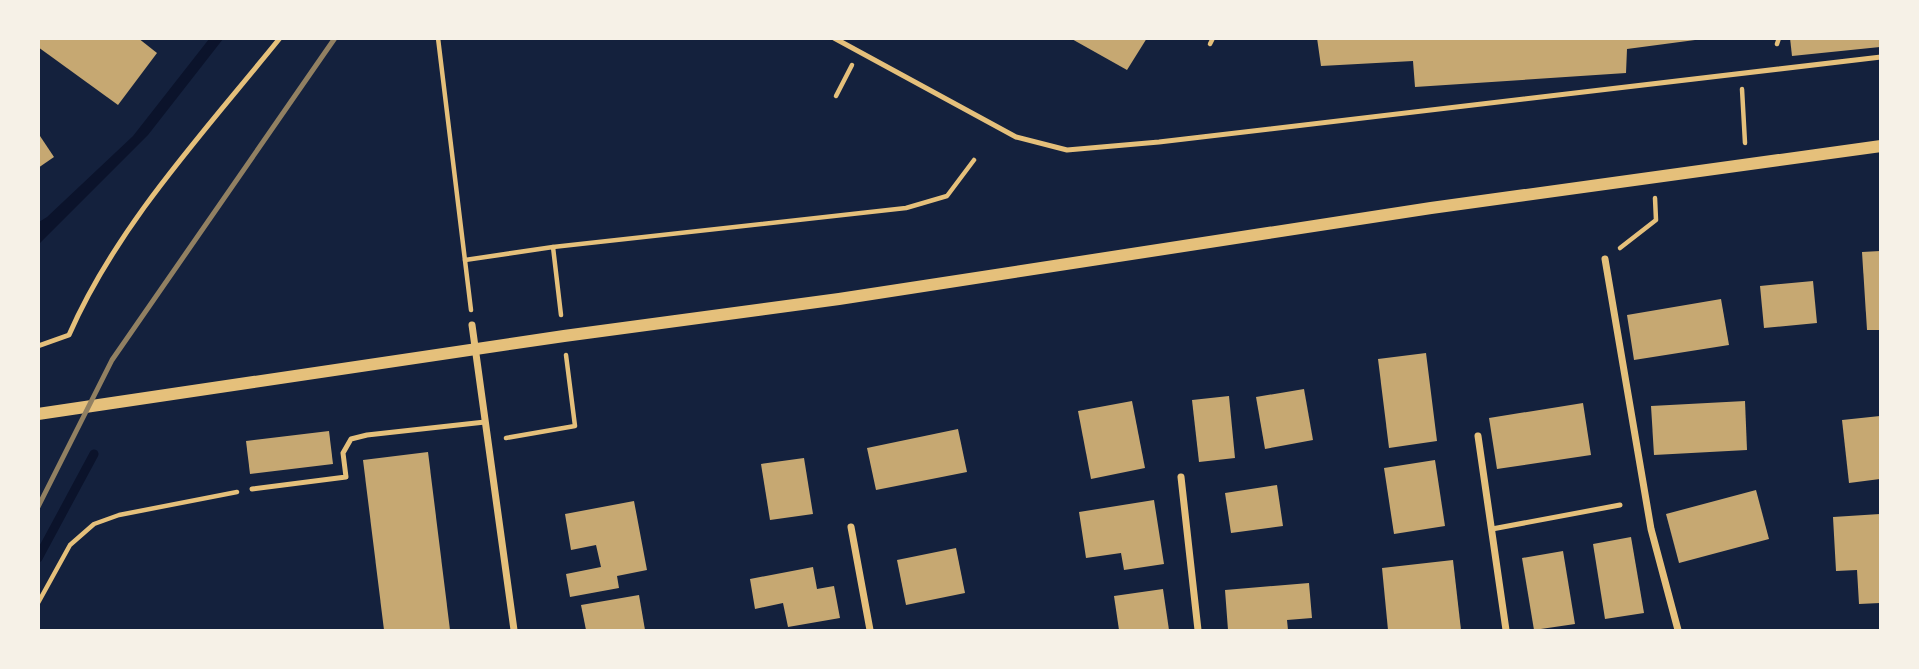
<svg xmlns="http://www.w3.org/2000/svg" width="1919" height="669" font-family="Signika,sans-serif">
<style>
.water{fill:#0b132b}
.lines{fill:none;stroke-linecap:round;stroke-linejoin:round}
.stream{stroke:#0b132b;stroke-width:9}
.building{fill:#c6a872}
.path{stroke:#e5c07b;stroke-width:4.5}
.service{stroke:#e5c07b;stroke-width:5}
.minor{stroke:#e5c07b;stroke-width:7}
.tertiary{stroke:#e5c07b;stroke-width:12}
.rail{stroke:#918062;stroke-width:5}
</style>
<rect width="100%" height="100%" fill="#14213d"/>
<path class="water" d="M209,39H223L148,135L39,244V222L47,217L133,136Z"/>
<g class="lines">
<path class="stream" d="M38,558L94,454"/>
</g>
<g class="building">
<path d="M38,38H138L157,53L118,105L38,47Z"/>
<path d="M1070,38H1147L1127,70Z"/>
<path d="M1317,38H1695V40L1627,49L1626,73L1415,87L1413,61L1321,66Z"/>
<path d="M1790,38H1880V47L1792,56Z"/>
<path d="M38,133L54,157L38,168Z"/>
<path d="M1880,251V330H1867L1862,252Z"/>
<path d="M1813,281L1817,323L1764,328L1760,286Z"/>
<path d="M1721,299L1729,345L1634,360L1627,315Z"/>
<path d="M1426,353L1437,441L1389,448L1378,359Z"/>
<path d="M1304,389L1313,440L1265,449L1256,397Z"/>
<path d="M1229,396L1235,458L1199,462L1192,400Z"/>
<path d="M1132,401L1145,468L1091,479L1078,411Z"/>
<path d="M1745,401L1747,450L1654,455L1651,406Z"/>
<path d="M1583,403L1591,455L1497,469L1489,418Z"/>
<path d="M1880,416V479L1849,483L1842,420Z"/>
<path d="M958,429L967,472L876,490L867,448Z"/>
<path d="M329,431L333,464L250,474L246,441Z"/>
<path d="M428,452L450,630H384L363,460Z"/>
<path d="M804,458L813,514L770,520L761,464Z"/>
<path d="M1435,460L1445,526L1394,534L1384,468Z"/>
<path d="M1277,485L1283,526L1231,533L1225,493Z"/>
<path d="M1756,490L1769,539L1679,563L1666,514Z"/>
<path d="M1154,500L1164,564L1124,570L1121,553L1086,558L1079,512Z"/>
<path d="M634,501L647,570L617,576L619,588L570,597L566,574L601,567L596,545L571,550L565,514Z"/>
<path d="M1880,514V603L1859,604L1857,570L1836,571L1833,517Z"/>
<path d="M1631,537L1644,613L1605,619L1593,544Z"/>
<path d="M956,548L965,593L906,605L897,560Z"/>
<path d="M1563,551L1575,624L1534,630L1522,558Z"/>
<path d="M1453,560L1461,630H1388L1382,568Z"/>
<path d="M813,567L817,589L834,586L840,618L788,627L783,603L755,609L750,579Z"/>
<path d="M1309,583L1312,618L1287,620L1288,630H1228L1225,590Z"/>
<path d="M1163,589L1169,630H1119L1114,596Z"/>
<path d="M639,595L645,630H586L581,605Z"/>
</g>
<g class="lines">
<g class="path">
<path d="M438,38L471,310"/>
<path d="M1210,44L1213,38"/>
<path d="M1777,44L1779,38"/>
<path d="M1742,89L1745,143"/>
<path d="M836,96L852,65"/>
<path d="M553,247L561,315"/>
<path d="M1620,248L1656,220L1655,198"/>
<path d="M465,260L553,247L906,208L947,196L974,160"/>
<path d="M506,438L575,426L566,355"/>
<path d="M38,603L70,545L94,524L119,515L237,492"/>
</g>
<g class="service">
<path d="M834,38L1016,137L1067,150L1159,142L1881,57"/>
<path d="M38,346L69,335C117,225 205,131 280,38"/>
<path d="M252,489L346,477L343,453L351,439L367,435L485,422"/>
<path d="M1492,529L1620,505"/>
</g>
<g class="minor">
<path d="M1605,259L1651,529L1678,630"/>
<path d="M472,325L514,630"/>
<path d="M1478,436L1506,630"/>
<path d="M1181,477L1198,630"/>
<path d="M851,527L870,630"/>
</g>
<path class="tertiary" d="M38,414L564,336L839,299L1431,208L1881,146"/>
<path class="rail" d="M38,507L112,360L335,38"/>
</g>
<rect width="1919" height="669" fill="none" stroke="#f6f1e7" stroke-width="80"/>
</svg>
